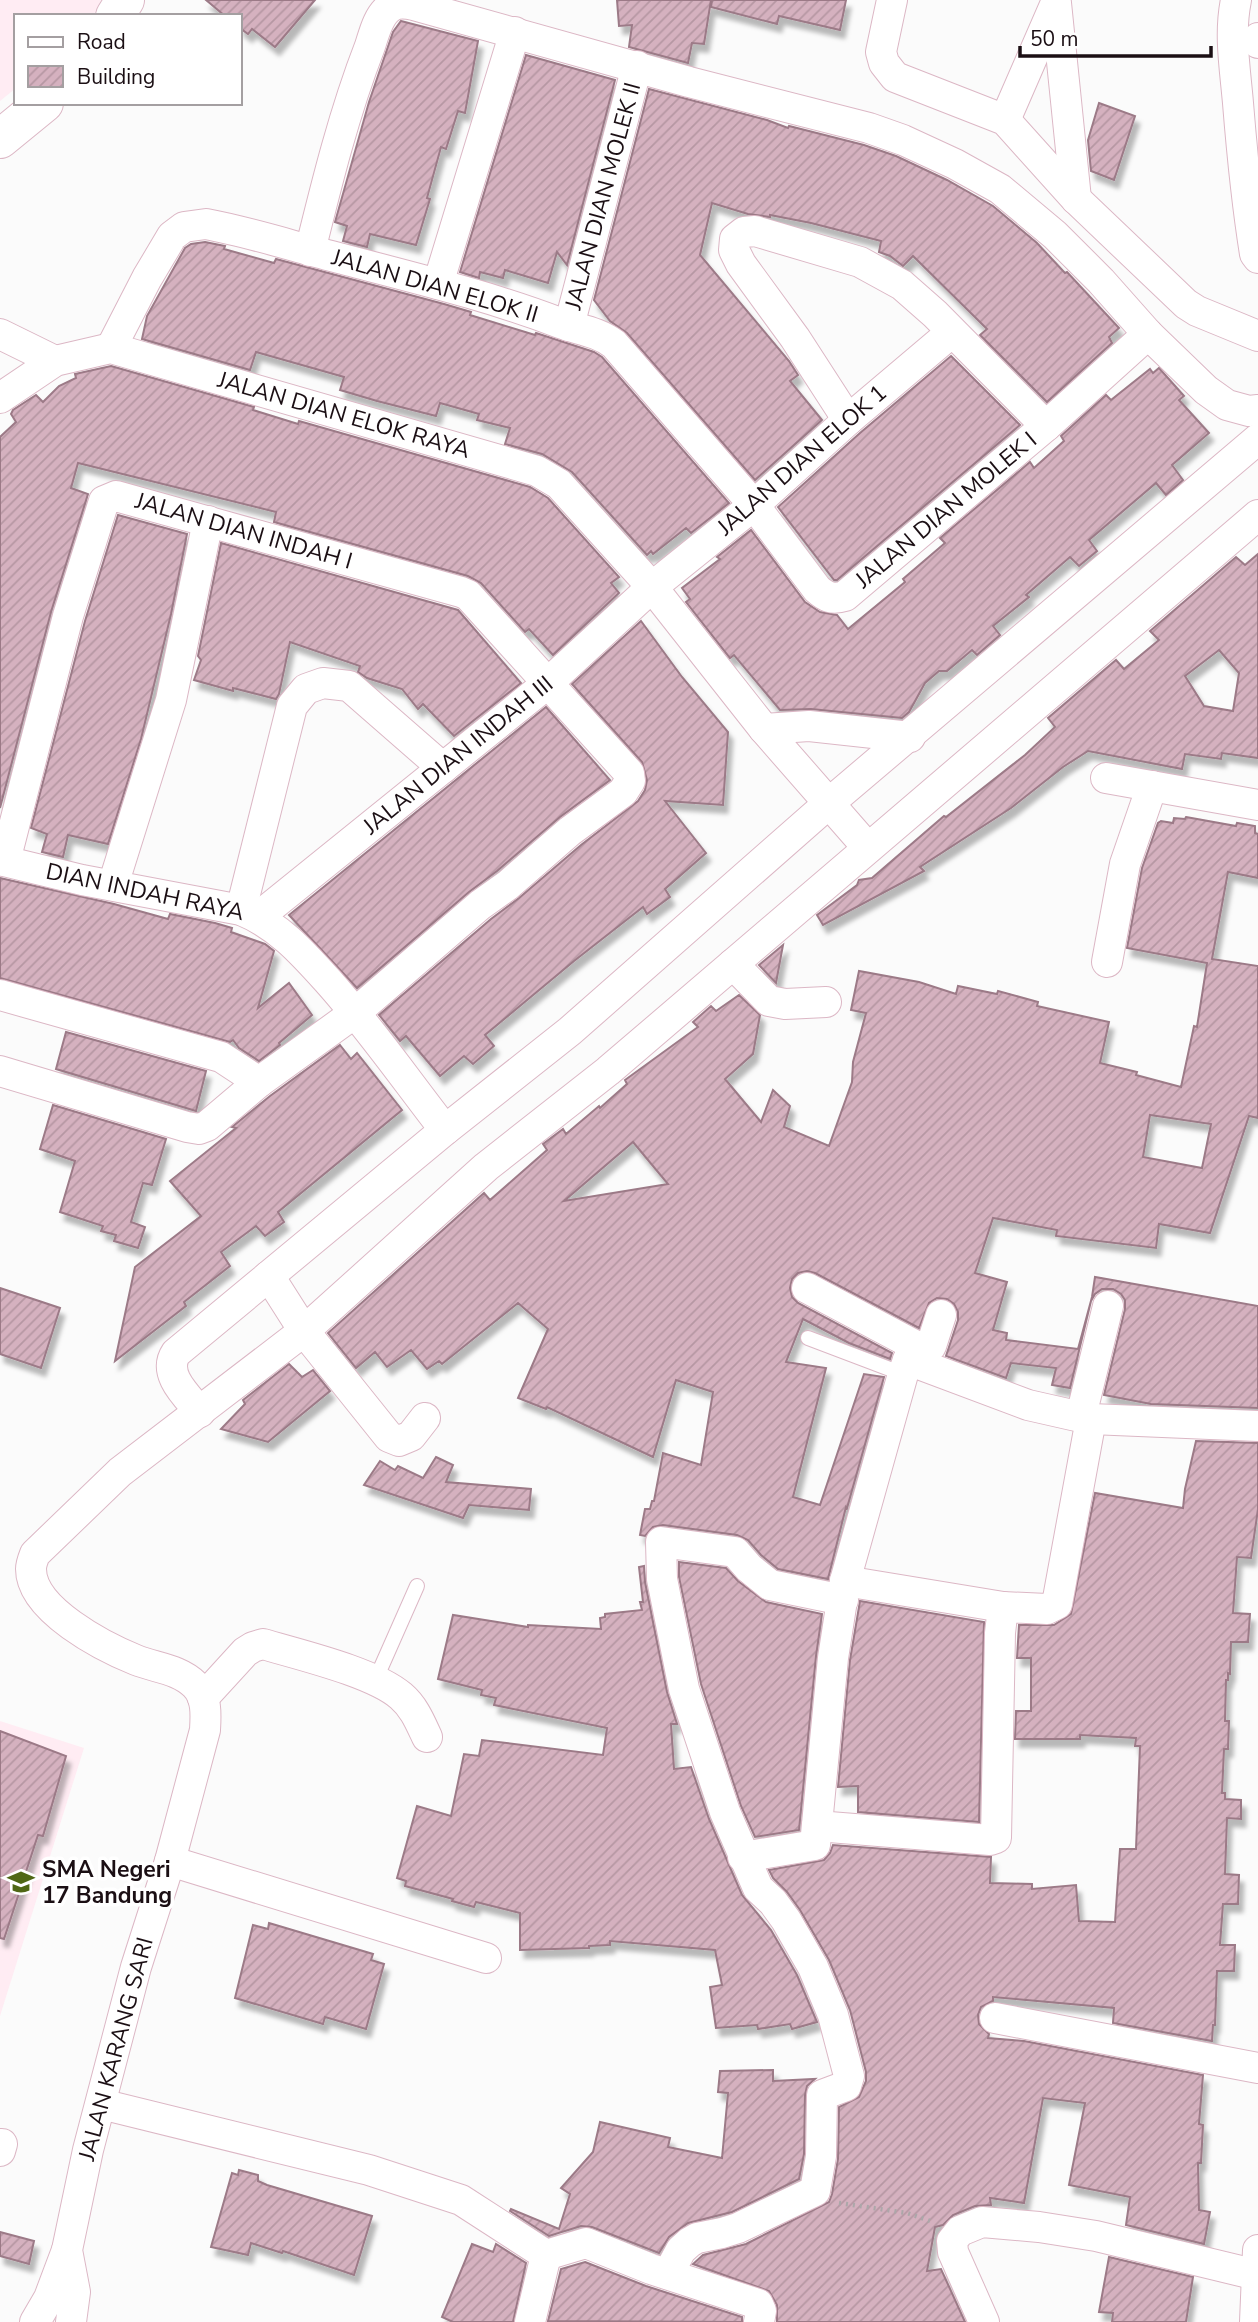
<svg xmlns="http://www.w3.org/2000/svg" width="1258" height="2322" font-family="'Nunito Sans',sans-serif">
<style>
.built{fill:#ffecf3}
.building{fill:url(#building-hatch);stroke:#9c7a87;stroke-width:2;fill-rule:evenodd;filter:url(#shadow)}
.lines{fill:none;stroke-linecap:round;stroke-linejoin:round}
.lane-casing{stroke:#dcb7c5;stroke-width:16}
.street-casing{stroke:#dcb7c5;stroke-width:32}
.secondary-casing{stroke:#dcb7c5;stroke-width:40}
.path{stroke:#aca7a9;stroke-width:4.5;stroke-dasharray:2 5;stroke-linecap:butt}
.lane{stroke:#fff;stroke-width:14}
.street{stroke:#fff;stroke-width:30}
.secondary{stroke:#fff;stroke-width:38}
.labels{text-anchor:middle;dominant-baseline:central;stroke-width:7;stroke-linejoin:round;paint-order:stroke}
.street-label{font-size:23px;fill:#1b0f14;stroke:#fff}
.poi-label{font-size:23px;font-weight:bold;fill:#1b0f14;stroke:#fff;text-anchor:start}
</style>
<defs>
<pattern id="building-hatch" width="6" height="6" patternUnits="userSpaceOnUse" patternTransform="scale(1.75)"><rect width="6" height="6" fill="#d5b1bf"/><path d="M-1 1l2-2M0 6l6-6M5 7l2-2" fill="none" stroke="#b697a3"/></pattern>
<filter id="shadow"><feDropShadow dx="4.5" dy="8" stdDeviation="2" flood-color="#0004"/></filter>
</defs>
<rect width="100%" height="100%" fill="#fbfbfb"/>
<g class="built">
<path d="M0,0H101L93,16H16V88L0,101Z"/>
<path d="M0,1721L84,1748L0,2016Z"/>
</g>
<g class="building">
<path d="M206,0H315L275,47L252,29L248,34L240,28V16H225Z"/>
<path d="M617,0H711L704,44L692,43L688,63L629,47L632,25L619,26Z"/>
<path d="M712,0H846L840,30L779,16L777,24L711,7Z"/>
<path d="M401,21L478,41L465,113L458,111L446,149L441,147L427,198L430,199L416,245L370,234L367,247L343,241L347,226L335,222L369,102L393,32Z"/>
<path d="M526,55L615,80L567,265L557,252L548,283L505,270L503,278L480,272L479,278L460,272Z"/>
<path d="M649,89L767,120L788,128L789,126L864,145L896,156L947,180L993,206L1037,243L1065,273L1067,272L1119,328L1109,337L1112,343L1047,402L980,335L987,329L913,256L903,266L890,256L879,252L881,241L811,223L770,215V217L748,214L712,203L700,255L789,361L798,375L790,381L822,420L755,480L627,333L610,321L594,300Z"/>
<path d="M1099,103L1135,116L1114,180L1091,171L1088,140Z"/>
<path d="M205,242L225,246L224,249L274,263L276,259L444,304L471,312L470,315L535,335L536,333L594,352L602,357L729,503L691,533L686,528L653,554L651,551L647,555L572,472L542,454L505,444L510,428L477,420L479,414L440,403L436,416L377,401L340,390L344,377L256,352L250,370L142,339L147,316L185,248L191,244Z"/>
<path d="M951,356L1020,425L837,580H834L778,507L860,433Z"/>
<path d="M111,366L254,407L253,410L298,424L299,421L530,487L548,498L619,577L611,583L619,593L553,655L529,629L525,632L481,583L468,576L274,522L276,512L78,463L71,488L88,494L51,612L0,808V437L16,422L11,414L13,410L36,395L43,402L59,386L76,378L75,374Z"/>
<path d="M1159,368L1184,396L1179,400L1209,433L1172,465L1183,480L1166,495L1156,483L1089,540L1097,551L1079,566L1070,557L1026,595L1029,597L993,626L1000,635L977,655L972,650L947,671H939L925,683L909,712L902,718L811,709L780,710L734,655L730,658L686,602L690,599L682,588L720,559L717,557L751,530L805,602L820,612L837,615L848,629L905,582L903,579L945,543L940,538L1030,462L1034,468L1064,441L1061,436L1106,395L1111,400L1150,369L1153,373Z"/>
<path d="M118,515L187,534L171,614L141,739L108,844L68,835L63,857L42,852L47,834L31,828L85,621Z"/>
<path d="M221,543L458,610L521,683L454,736L423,704L418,709L402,689L367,678L358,672L360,666L290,642L279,694L276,699L233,688V691L194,680L201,660L198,656Z"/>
<path d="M1258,554V758L1222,753L1221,759L1185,754L1182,769L1088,751L1063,767L1011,808L920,867L924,871L823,925L817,915L857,885L859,880L872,878L944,816L946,817L1025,755L1055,727L1048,718L1116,660L1124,669L1159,640L1150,631L1236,557L1245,565ZM1219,650L1239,673L1233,711L1204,706L1185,676Z"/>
<path d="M641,621L682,677L728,732L723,805L665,801L706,853L665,889L670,897L647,914L643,907L574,961L485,1035L494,1046L473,1064L464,1056L440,1076L406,1036L400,1041L379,1015L491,919L519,898L581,845L638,801L645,790L647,780L642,762L572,684Z"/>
<path d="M546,707L610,780L560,817L497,871L469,892L357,988L289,915Z"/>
<path d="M1186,817L1236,826L1237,823L1255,826V833L1258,834V878L1228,872L1212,959L1258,966V1118L1249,1116L1210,1233L1159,1224L1156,1248L1056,1236L1057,1230L993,1218L975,1273L1007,1282L993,1330L1007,1333L1006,1340L1078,1349L1092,1297L1095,1277L1258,1306V1408L1151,1404L1104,1395L1125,1309V1300L1121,1294L1113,1289H1102L1095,1294L1091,1301L1070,1388L1052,1385L1056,1368L1011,1363L1006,1378L946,1356L958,1320V1312L954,1304L947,1299L937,1298L929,1303L919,1328L815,1273L807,1271L798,1273L792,1279L790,1288L792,1297L798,1303L892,1353L890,1359L849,1343L803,1319L786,1362L826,1368L793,1497L820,1505L864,1374L884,1377L847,1508L846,1507L828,1579L778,1569L761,1555L748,1540L737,1535L663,1525L653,1527L645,1536L640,1535L645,1509H650L652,1501H654L663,1453L701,1465L713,1392L676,1380L653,1457L547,1407L546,1409L518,1398L548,1329L518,1303L442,1364L439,1361L427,1369L411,1350L387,1367L375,1352L356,1368L328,1333L484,1193L490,1200L547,1150L543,1144L563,1129L566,1134L599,1106L600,1108L627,1084L625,1080L698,1027L693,1022L711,1006L716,1011L739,995L760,1015L753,1054L725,1079L761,1122L773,1090L790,1106L784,1127L829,1146L852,1082L853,1062L866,1013L851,1010L859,971L919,982L956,994L958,986L997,994L998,991L1038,1002L1037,1006L1109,1022L1100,1063L1137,1072L1136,1075L1181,1087L1194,1026L1197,1027L1207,963L1127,948L1142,868L1158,823L1161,821L1173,823L1174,818L1185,819ZM1150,1115L1211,1124L1202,1168L1143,1157ZM633,1142L668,1184L564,1201Z"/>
<path d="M0,878L114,904L168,919L170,914L215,923L232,928L231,932L265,944L274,951L258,1008L289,983L312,1015L279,1043L280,1045L259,1061L239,1048L233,1040L230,1042L0,978Z"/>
<path d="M783,945L776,983L759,965Z"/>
<path d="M66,1032L206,1071L196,1111L56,1069Z"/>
<path d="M340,1045L351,1059L357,1053L402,1110L278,1212L284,1222L265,1236L256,1226L221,1252L230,1266L184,1302L186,1306L115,1361L135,1267L201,1216L170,1181L236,1128L232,1127L270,1096Z"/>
<path d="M53,1105L166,1139L152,1185L143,1183L131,1222L145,1227L138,1248L114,1241L116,1235L101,1231L103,1226L60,1212L75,1161L40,1149Z"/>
<path d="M0,1288L60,1308L41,1368L0,1354Z"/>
<path d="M289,1364L302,1377L313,1370L330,1391L268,1442L221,1429L245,1404L243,1400Z"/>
<path d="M1196,1441L1258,1443V1509L1251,1558L1237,1557L1233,1613L1250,1614L1248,1642H1231L1230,1674L1228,1673V1680H1226L1225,1721H1229L1228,1749H1224L1222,1793H1225V1799L1241,1800V1819L1227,1818L1225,1874L1239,1875L1238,1904H1223L1220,1945H1235L1234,1971H1217L1215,2025H1213L1212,2041L1113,2023L1114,2008L993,1997V2001L981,2007L978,2015L979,2024L989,2034L988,2038L1024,2041L1203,2075L1199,2124L1203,2125L1201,2163H1198L1199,2210L1210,2212L1204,2244L1126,2225L1130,2197L1069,2185L1085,2103L1043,2098L1024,2203L990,2198L991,2205L975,2206L953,2215L943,2225L935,2227L927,2271L941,2269L965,2322H777V2305L769,2291L693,2264L703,2255L746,2244L829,2202L832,2194L838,2159L839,2107L859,2097L866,2081V2072L850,2010L829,1960L800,1910L787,1892L773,1878L769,1870L824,1860L830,1853L833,1845L991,1857L990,1883L1032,1884V1889L1076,1885L1079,1921L1115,1922L1120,1849H1136L1140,1746H1135L1136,1738L1080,1735V1739H1015L1016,1711H1031V1658H1017L1019,1625H1054L1071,1614L1095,1493L1183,1508L1185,1489Z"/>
<path d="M436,1457L453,1465L446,1482L531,1489L529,1510L469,1505L463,1518L364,1485L380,1461L395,1470L398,1466L423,1478Z"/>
<path d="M679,1562L726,1568L738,1581L766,1602L822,1614L816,1656L799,1830L755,1837L741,1806L701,1684L679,1577Z"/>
<path d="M644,1566L645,1582L667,1692L677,1724H671L674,1769L691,1767L709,1819L742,1895L771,1930L797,1975L817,2022L792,2029L790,2024L758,2029L757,2025L716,2028L710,1987L722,1985L715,1950L610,1941V1945L589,1946V1948L520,1950V1913L476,1902L474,1907L452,1901L453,1899L405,1886L406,1881L397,1878L417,1806L451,1816L464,1754L479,1756L482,1740L603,1755L607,1728L494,1705L496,1698L481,1695L482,1690L438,1679L453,1615L528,1627V1625L601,1629L600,1618L605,1617V1614L642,1610L640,1602H643L639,1567Z"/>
<path d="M860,1601L984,1622L979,1822L858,1812V1786L838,1787L850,1660Z"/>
<path d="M0,1731L66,1756L43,1836L38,1835L4,1939L0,1938Z"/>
<path d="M269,1923L373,1954L371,1960L384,1964L366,2029L325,2017L323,2024L235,1998L253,1925L268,1929Z"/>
<path d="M773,2070V2081L815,2079L807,2086L805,2095L804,2154L799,2179L732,2212L688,2223L669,2237L659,2253L592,2227L581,2226L549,2236L510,2211L511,2209L559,2229L570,2194L561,2188L593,2152L600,2122L670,2138L668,2147L722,2158L728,2093L718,2092L720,2071Z"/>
<path d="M239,2170L258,2175V2181L267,2185L372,2216L354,2275L283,2251L282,2253L251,2243L248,2255L211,2247L232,2173L238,2175Z"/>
<path d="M0,2232L34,2241L29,2264L0,2256Z"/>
<path d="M472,2244L493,2252L496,2244L526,2263L513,2322H453L442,2317Z"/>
<path d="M1109,2257L1193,2277L1186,2322H1112L1113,2313L1099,2312Z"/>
<path d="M585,2262L646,2286L742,2317V2322L548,2321L561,2269Z"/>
</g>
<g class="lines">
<g class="lane-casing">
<g id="lane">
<path d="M808,1338L903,1374"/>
<path d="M375,1681L417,1586"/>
</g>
</g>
<g class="street-casing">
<g id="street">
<path d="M892,0L881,52L884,63L895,77L1005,120L1076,199L1186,304L1197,311L1258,336"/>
<path d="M1236,0C1229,34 1235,68 1238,103C1242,153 1247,204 1255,254L1258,258"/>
<path d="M1056,3L1076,199"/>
<path d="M1258,38V43"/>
<path d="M1005,120L1055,5"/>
<path d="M310,251C327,182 344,113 370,46C374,34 378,16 389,8C396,2 405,3 414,5L689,82L869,128L903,140L955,164L1000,189L1055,235L1101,281L1148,334L1206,390L1227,405L1249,411L1258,410"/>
<path d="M438,284L515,32"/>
<path d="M569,326L637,66"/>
<path d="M0,334L55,361"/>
<path d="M111,348L147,278L172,236L184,227L206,224C249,232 292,246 335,257C410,277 487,295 560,323C579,330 597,331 614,344L754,505L817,589C826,597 832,600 845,596L1046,426L1148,334"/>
<path d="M0,398L55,361L111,348L537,471L559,484L652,587L764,729L868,848"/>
<path d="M848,420L795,338L741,264L734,250L735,239L744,232L755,231L860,262L902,285L935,314L1046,426"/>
<path d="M764,729L809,726L910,737"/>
<path d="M1106,778L1258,805"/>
<path d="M0,860L82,880L241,910C278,925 302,952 328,981C370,1028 406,1080 445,1130"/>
<path d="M113,885L171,700L208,521"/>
<path d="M241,910L292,706L306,689L323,683L349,686L443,768"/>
<path d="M258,917L548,683L652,587L754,505L848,420L952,332"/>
<path d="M1107,962L1125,864L1152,786"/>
<path d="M733,964L769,1001L785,1004L826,1002"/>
<path d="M0,995L221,1057L259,1082"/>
<path d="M0,1071L187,1127L199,1129L207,1126L259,1082L356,1012L480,905L508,885L570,831L623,792L630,781L629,773L468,595L461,592L116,496L104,501L68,616L5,861"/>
<path d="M269,1276L304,1331L389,1437L399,1441L411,1436L425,1418"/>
<path d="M807,1288L916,1346L908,1360L1028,1405L1072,1415L1091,1419L1258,1426"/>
<path d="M916,1346L927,1349L931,1346L941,1315"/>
<path d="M200,1412C187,1396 162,1374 176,1353L445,1130L570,1031L828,804L1258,439"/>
<path d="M1081,1416L1108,1306"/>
<path d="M845,1581L1003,1607"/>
<path d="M203,1698L245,1652L253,1647L263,1644C300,1655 373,1672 401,1696C414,1707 420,1722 427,1737"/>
<path d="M817,1826L990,1840L996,1838L1000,1633L1003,1607L1047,1609L1057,1604L1091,1419"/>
<path d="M743,1857L815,1845L833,1658L845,1581L903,1374L908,1360"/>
<path d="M170,1861L486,1958"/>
<path d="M995,2018L1258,2068"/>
<path d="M101,2104L369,2170L461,2200L546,2255L586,2243L651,2269L758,2304L761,2311L759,2322"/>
<path d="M0,2151L2,2144"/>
<path d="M668,2274L681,2250L690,2242L697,2238L722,2233L738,2228L815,2191L821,2156L822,2095L846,2086L849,2076L833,2015L813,1967L786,1920L773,1902L758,1888L725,1812L684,1689L662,1579L661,1542L735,1552L749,1568L770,1585L843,1600"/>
<path d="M35,2322L49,2298L67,2250"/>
<path d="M71,2322L75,2292L67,2250L88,2150L136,1967L170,1861L205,1730C206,1714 207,1697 195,1685C179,1669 156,1668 136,1660C104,1647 31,1610 31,1569C31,1564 33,1559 35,1554L120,1472L304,1331L486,1167L608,1071L1258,515"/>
<path d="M530,2322L546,2255"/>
<path d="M984,2322L953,2252L952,2241L960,2231L982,2222L1039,2227L1096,2236L1257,2275"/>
<path d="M1255,2322L1258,2250"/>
</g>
</g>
<g class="secondary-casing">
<g id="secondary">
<path d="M115,16L125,0"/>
<path d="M0,139L44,103"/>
</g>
</g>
<path class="path" d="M839,2203L907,2213L933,2222"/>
<use href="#lane" class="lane"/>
<use href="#street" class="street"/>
<use href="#secondary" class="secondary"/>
</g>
<defs>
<g id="school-bare" transform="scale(2.1)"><path d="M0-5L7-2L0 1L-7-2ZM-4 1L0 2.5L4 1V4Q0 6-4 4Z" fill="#4f6715" stroke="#fff" stroke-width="2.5" paint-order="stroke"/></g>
</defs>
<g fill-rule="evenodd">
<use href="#school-bare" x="21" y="1882"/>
</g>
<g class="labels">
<g class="street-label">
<text transform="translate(603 196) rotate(-75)">JALAN DIAN MOLEK II</text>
<text transform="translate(435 286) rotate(16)">JALAN DIAN ELOK II</text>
<text transform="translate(344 415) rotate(16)">JALAN DIAN ELOK RAYA</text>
<text transform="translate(802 460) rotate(-41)">JALAN DIAN ELOK 1</text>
<text transform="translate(946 510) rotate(-40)">JALAN DIAN MOLEK I</text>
<text transform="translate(244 531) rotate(16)">JALAN DIAN INDAH I</text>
<text transform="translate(458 755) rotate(-39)">JALAN DIAN INDAH III</text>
<text transform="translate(145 892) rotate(12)">DIAN INDAH RAYA</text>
<text transform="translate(116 2049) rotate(-75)">JALAN KARANG SARI</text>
</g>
<g class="poi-label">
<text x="42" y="1869">SMA Negeri<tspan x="42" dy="26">17 Bandung</tspan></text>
</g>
</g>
<rect x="14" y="14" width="228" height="91" fill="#ffffff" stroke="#a49fa1" stroke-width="2"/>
<rect x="28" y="37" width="35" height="10" fill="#ffffff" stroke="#a49fa1" stroke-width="2"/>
<text x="77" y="49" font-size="21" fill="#1b0f14">Road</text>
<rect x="28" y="66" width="35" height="21" fill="url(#building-hatch)" stroke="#a49fa1" stroke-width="2"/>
<text x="77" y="84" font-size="21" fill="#1b0f14">Building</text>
<path d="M1020 46v10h191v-10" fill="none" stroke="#1b0f14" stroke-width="3.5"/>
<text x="1030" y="46" font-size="21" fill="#1b0f14" stroke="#ffffff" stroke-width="5" paint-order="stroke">50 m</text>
</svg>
